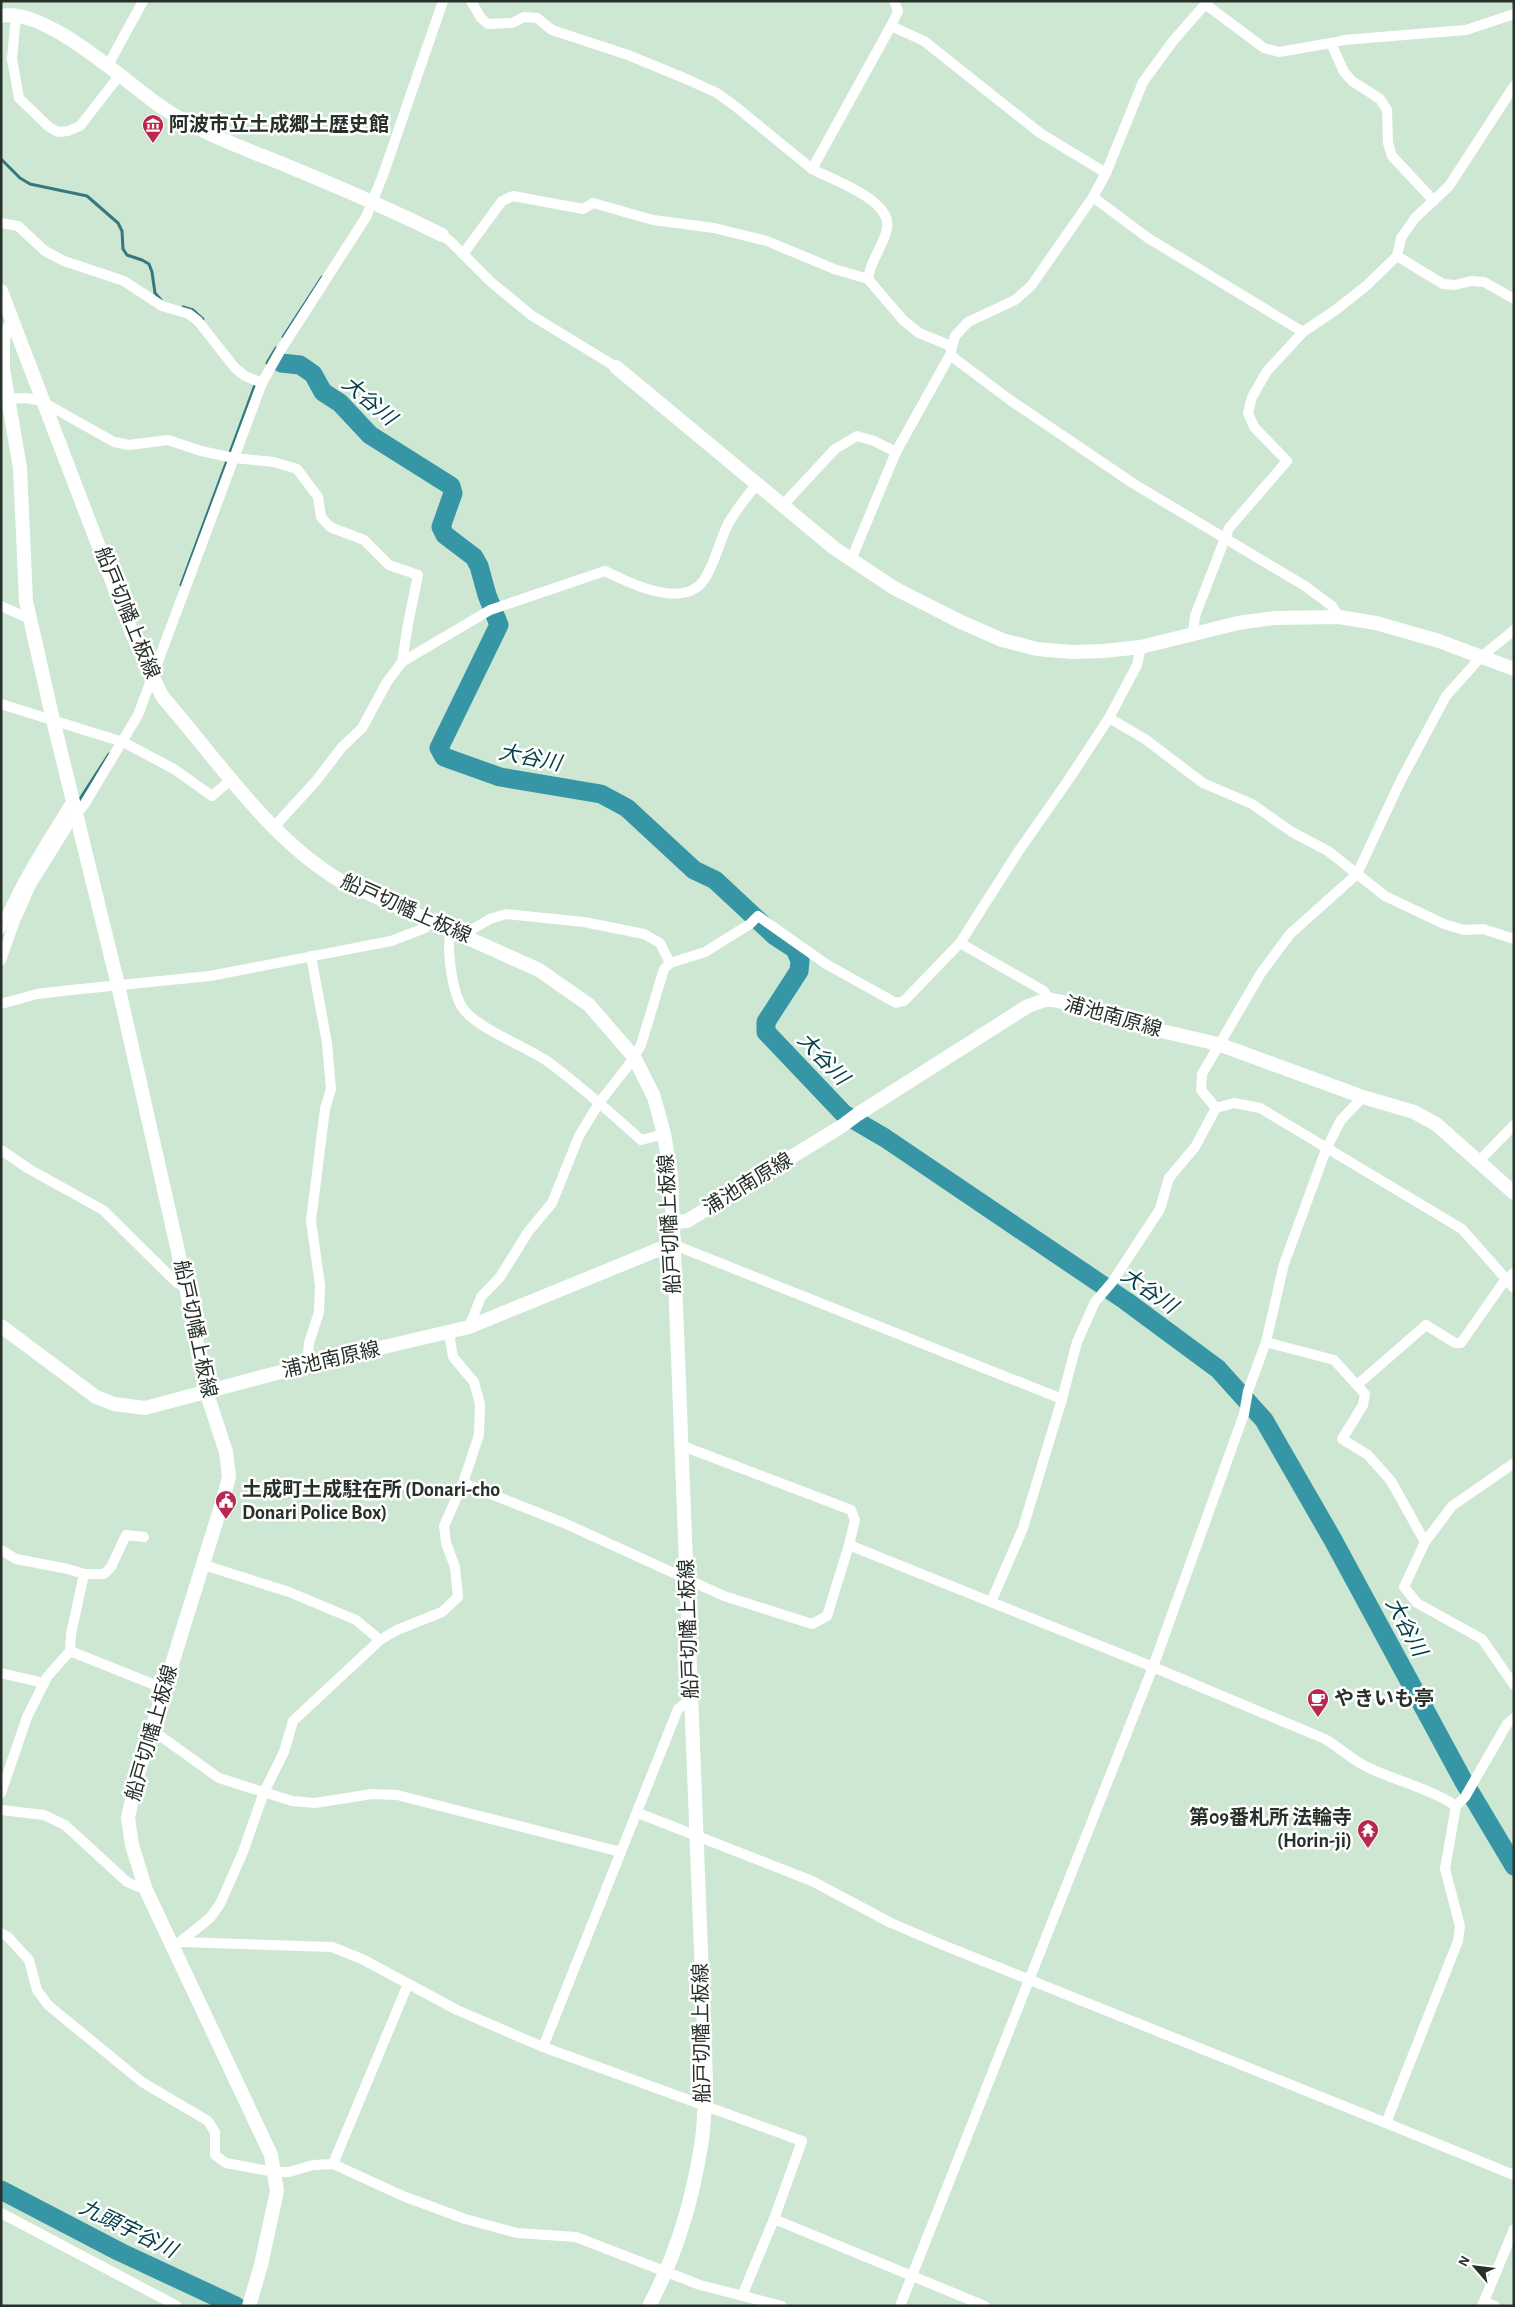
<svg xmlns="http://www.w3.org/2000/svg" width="1515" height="2307" font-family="'Alegreya Sans','Noto Sans JP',sans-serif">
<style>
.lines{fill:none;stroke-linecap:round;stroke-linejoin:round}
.stream{stroke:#327880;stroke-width:3}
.river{stroke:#3796a5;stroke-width:19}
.street{stroke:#fff;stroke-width:10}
.secondary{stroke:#fff;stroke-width:14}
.labels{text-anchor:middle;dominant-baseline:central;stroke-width:5;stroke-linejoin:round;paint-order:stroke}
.poi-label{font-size:20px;font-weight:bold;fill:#27312a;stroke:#fff;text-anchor:start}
.street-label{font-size:20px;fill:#27312a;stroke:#fff}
.water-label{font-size:21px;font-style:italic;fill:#054149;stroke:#fff}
</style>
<rect width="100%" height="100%" fill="#cde7d3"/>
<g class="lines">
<g class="stream">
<path d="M1,159L20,178L30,184L87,196L118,223L122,231L123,249L127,255L142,260L149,264L152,272L155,293L161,300"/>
<path d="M183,307L193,310L203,319"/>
<path d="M283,337L322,277"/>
<path d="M267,363L276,348"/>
<path d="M181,585L255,385"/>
<path d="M78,802L109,754"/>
</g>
<g class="river">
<path d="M281,363L300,365L313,374L323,392L340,403L370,435L451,486L453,493L441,527L445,535L474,557L479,566L487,595L499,625L439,748L444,757L500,777L601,794L627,808L694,870L715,880L775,936L795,949L800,961L799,971L766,1022V1032L844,1114L885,1138L1126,1301L1218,1369L1264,1420L1333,1540L1464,1782L1514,1866"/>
<path d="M1,2190L120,2252L236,2306"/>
</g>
<g class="street">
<path d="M471,1L481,18L488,24L512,23L524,17L537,18L552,30L628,55L684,78L717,93L735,106L812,169"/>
<path d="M1205,4L1264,48L1279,52L1331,43L1344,72L1352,81L1380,99L1387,110L1388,143L1392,156L1434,201"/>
<path d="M16,15L12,59L19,98L49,127L58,132L68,131L80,126L119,76"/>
<path d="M891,26L924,41L1040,133L1106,173"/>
<path d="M1331,43L1344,40L1466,30L1514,14"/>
<path d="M107,67L143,1"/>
<path d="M1093,197L1148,238L1303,332"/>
<path d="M1,223L18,226L45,251L64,261L124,281L162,306L189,314L198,321L235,368L245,376L262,383"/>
<path d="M442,235L451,242L491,282L531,315L616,367"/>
<path d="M463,254L502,201L513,196L583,209L593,203L653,220L714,228L767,241L834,269L868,279L903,320L919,333L951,346"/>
<path d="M1397,256L1443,284L1455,285L1471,281L1484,282L1514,299"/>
<path d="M868,279C870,260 884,246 887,228C892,200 833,180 812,169L891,26L898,11L894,1"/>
<path d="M950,355L1010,400L1134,484L1305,586L1332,606L1339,617"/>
<path d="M8,399L26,398L41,401L114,442L129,445L168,440L201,451L234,458L274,462L297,469L318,497L321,517L330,527L364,540L389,565L418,575L408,624L402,662"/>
<path d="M783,505L835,449L857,436L874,441L896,452"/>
<path d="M851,560L896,452L950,355L955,336L968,322L1015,300L1031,286L1093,197L1106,173L1143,82L1173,41L1208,1"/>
<path d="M1,606L30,619"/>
<path d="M1193,634L1195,616L1229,528L1287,461L1254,427L1248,413L1252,397L1267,371L1303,332L1337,309L1366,286L1397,256L1401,238L1415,218L1449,186L1514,86"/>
<path d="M1,704L123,742L174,769L212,796L232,779"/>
<path d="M1109,718L1145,739L1203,783L1252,804L1292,832L1328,851L1385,896L1444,924L1464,930L1483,929L1514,939"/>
<path d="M273,828L316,781L342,747L362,728L387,682L402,662L490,610L605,571C629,583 683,610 704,580C715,564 719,542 728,524C736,510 747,496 757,484"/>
<path d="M1,929C19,883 47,841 73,799"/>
<path d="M451,930C446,949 452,996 465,1011C480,1029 526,1047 547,1061C580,1085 611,1113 641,1140L664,1134"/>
<path d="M468,937L471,930L490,919L506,914L584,922L644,934L660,943L670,963"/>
<path d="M960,943L1044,991L1048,999"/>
<path d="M1,960L15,921L31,885L72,819L84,805L138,715L262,383L280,351L366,217L383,175L443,1"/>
<path d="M1,1004L37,994L71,990L210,976L391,941L425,928L429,920"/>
<path d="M1216,1108L1201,1090L1202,1074L1261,973L1290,934L1357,874L1401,780L1446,696L1481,657L1514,630"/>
<path d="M1,1150L29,1169L103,1210L177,1283L186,1287"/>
<path d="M1479,1161L1514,1125"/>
<path d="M672,1244L1062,1399"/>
<path d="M469,1327L481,1297L500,1277L528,1232L552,1203L579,1136L599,1103L628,1066L641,1045L664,969L670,963L705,952L750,924L758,916L826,964L896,1003L904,1001L960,943L1018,852L1069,779L1109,718L1137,665L1141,647"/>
<path d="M1266,1342L1334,1360L1365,1394L1363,1405L1342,1439L1368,1455L1391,1481L1425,1542"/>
<path d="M307,1365L309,1343L319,1312L320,1285L311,1221L325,1109L331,1089L327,1043L311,956"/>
<path d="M1357,1385L1426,1325L1455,1343H1461L1505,1280L1514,1273"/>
<path d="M680,1445L851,1510L855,1520L849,1545L1153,1667L1325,1739C1340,1748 1351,1759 1367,1767C1396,1781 1429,1788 1456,1806"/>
<path d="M1514,1463L1452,1506L1425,1542L1404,1587L1417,1603L1482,1639L1514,1685"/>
<path d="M463,1483L564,1523L724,1596L812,1624L827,1616L849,1545"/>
<path d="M1,1550L16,1559L68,1569L84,1574H104L111,1567L126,1535L144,1537"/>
<path d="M204,1565L289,1592L356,1620L380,1640"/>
<path d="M991,1602L1023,1528L1062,1399L1077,1342L1095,1302L1113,1281L1160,1209L1169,1178L1195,1147L1216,1108L1234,1103L1260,1108L1462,1229L1514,1288"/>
<path d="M70,1651L71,1634L84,1574"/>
<path d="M1,1673L44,1683"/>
<path d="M1514,1718L1507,1724L1465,1797L1456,1806L1445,1869L1460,1926L1458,1941L1386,2123L1514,2175"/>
<path d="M152,1730L219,1778L292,1801L315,1803L372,1794L397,1795L621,1852"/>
<path d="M1,1793L27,1717L47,1677L70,1651L165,1689"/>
<path d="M1,1810L44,1815L65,1825L127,1882L146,1890"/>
<path d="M638,1813L812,1881L891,1923L938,1943L1386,2123"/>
<path d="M1,1933L8,1937L29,1960L37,1990L48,2005L142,2082L208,2121L215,2132V2155L226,2163L274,2172H289L313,2165L333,2164L403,2196L465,2219L517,2233L576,2237L700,2285L782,2306"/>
<path d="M180,1942L210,1918L220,1904L243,1852L264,1792L284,1752L293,1721L380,1640L397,1630L442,1612L458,1597L455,1567L446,1543L444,1526L463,1483L479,1435L480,1404L474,1382L453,1357L449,1333"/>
<path d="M182,1942L332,1947L362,1959L457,2010L543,2047L802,2141L774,2219L742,2296"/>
<path d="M543,2047L678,1709L691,1699"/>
<path d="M333,2164L408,1984"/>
<path d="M1,2213L177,2306"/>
<path d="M774,2219L985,2306"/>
<path d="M1484,2302L1495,2306"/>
<path d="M900,2306L1153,1667L1244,1414L1248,1391L1266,1342L1284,1264L1327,1147L1341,1120L1363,1097"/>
<path d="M1482,2306L1514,2229"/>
</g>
<g class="secondary">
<path d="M1,16C45,6 126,83 163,108C202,134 246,149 290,167C341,188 392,210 442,235"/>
<path d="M1,291L133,636L162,696L177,714C226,772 273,840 339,880L539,970L589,1005L634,1057L654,1097L664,1134L671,1176L706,2081C704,2102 705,2125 701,2146C692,2202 676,2256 649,2306"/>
<path d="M13,323L3,337V369L20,468L26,601L53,720L118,985L186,1287L206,1391L226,1452L229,1477L222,1503L136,1780L128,1818L132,1845L146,1890L271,2155L277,2191L261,2265L249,2306"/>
<path d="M616,367L834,548L894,588L961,622L1002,640L1037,649L1071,652L1104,651L1141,647L1238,623L1274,618L1339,617L1376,623L1439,641L1514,669"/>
<path d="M674,1222L687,1221L842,1126L858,1114L1028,1006L1048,999L1067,1003L1131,1024L1218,1044L1363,1097L1414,1112L1436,1124L1514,1193"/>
<path d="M1,1326L96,1397L114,1404L145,1408L307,1365L469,1327L672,1244"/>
</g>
</g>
<defs>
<g id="museum-pin" transform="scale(1.125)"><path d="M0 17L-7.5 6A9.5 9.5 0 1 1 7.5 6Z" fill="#b8284f" stroke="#fff"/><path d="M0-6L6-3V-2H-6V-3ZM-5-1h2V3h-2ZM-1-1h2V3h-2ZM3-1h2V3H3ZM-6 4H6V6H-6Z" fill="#fff"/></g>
<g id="civic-pin" transform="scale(1.125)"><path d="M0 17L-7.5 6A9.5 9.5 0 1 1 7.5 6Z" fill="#b8284f" stroke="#fff"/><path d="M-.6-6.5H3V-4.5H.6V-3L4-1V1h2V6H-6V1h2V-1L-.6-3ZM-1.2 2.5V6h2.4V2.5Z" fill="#fff"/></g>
<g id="cafe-pin" transform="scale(1.125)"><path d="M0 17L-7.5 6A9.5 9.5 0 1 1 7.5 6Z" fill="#b8284f" stroke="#fff"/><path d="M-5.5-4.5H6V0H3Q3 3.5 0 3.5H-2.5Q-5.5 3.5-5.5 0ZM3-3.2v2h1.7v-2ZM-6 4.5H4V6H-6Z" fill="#fff"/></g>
<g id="temple-pin" transform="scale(1.125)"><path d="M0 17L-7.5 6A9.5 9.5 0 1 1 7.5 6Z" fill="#b8284f" stroke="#fff"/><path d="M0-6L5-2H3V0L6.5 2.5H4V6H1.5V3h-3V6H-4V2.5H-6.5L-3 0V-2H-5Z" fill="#fff"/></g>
</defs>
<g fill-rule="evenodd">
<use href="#museum-pin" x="153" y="125"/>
<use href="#civic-pin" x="226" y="1501"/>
<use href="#cafe-pin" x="1318" y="1699"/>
<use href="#temple-pin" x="1368" y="1830"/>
</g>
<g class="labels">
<g class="poi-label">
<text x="169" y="125">阿波市立土成郷土歴史館</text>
<text x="242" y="1490">土成町土成駐在所 (Donari-cho<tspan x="242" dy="23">Donari Police Box)</tspan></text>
<text x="1334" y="1699">やきいも亭</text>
<text x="1352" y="1818" text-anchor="end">第09番札所 法輪寺<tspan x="1352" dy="23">(Horin-ji)</tspan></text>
</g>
<g class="street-label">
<text transform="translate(127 613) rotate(68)">船戸切幡上板線</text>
<text transform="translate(406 909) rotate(24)">船戸切幡上板線</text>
<text transform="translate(1113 1017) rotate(16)">浦池南原線</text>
<text transform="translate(748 1184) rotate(-31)">浦池南原線</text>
<text transform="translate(670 1224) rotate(-93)">船戸切幡上板線</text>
<text transform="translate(195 1329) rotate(78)">船戸切幡上板線</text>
<text transform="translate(331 1360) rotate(-13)">浦池南原線</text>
<text transform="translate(689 1629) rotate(-92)">船戸切幡上板線</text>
<text transform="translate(152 1733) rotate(-74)">船戸切幡上板線</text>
<text transform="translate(702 2033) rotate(-91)">船戸切幡上板線</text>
</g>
<g class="water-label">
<text transform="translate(369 401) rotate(40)">大谷川</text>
<text transform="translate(530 758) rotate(11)">大谷川</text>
<text transform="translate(823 1059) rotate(46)">大谷川</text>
<text transform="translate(1149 1291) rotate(35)">大谷川</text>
<text transform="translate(1406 1627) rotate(62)">大谷川</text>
<text transform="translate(128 2229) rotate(26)">九頭宇谷川</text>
</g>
</g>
<rect width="1515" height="2307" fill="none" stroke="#27312a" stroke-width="5"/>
<g transform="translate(1475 2267) rotate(298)" stroke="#ffffff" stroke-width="4" paint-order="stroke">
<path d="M0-4L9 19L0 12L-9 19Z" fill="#27312a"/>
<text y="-8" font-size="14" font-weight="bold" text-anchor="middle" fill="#27312a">N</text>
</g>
</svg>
